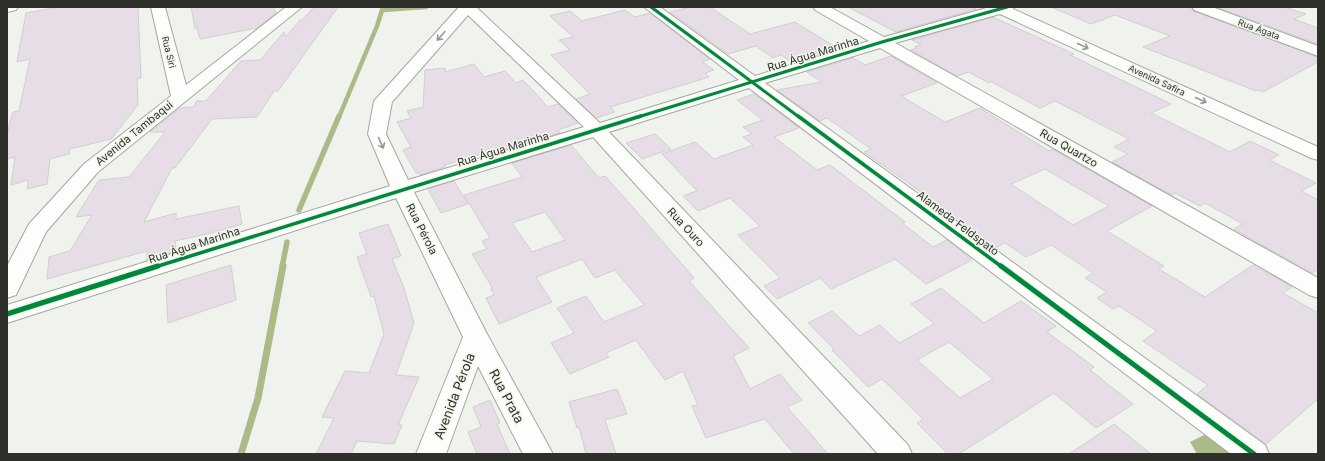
<svg xmlns="http://www.w3.org/2000/svg" width="1325" height="461" font-family="Inter,sans-serif">
<style>
.water{fill:#acba87}
.lines{fill:none;stroke-linecap:round;stroke-linejoin:round}
.stream-far2{stroke:#acba87;stroke-width:4.5}
.stream-far1{stroke:#acba87;stroke-width:5.5}
.stream{stroke:#acba87;stroke-width:7}
.building{fill:#e7dde6;stroke:#d0cfcf;fill-rule:evenodd}
.minor-casing{stroke:#a5a7a2;stroke-width:2}
.minor{fill:#fdfdfc;fill-rule:evenodd}
.cycleway-far2-casing{stroke:#f1f5ea;stroke-width:5}
.cycleway-far1-casing{stroke:#f1f5ea;stroke-width:6}
.cycleway-casing{stroke:#f1f5ea;stroke-width:8}
.cycleway-far2{stroke:#00873e;stroke-width:3}
.cycleway-far1{stroke:#00873e;stroke-width:3.5}
.cycleway{stroke:#00873e;stroke-width:5}
.oneway{stroke:#969694}
.labels{text-anchor:middle;dominant-baseline:central;stroke-width:3;stroke-linejoin:round;paint-order:stroke}
.far-street-label{font-size:9px;fill:#2f302c;stroke:#f1f5ea}
.street-label{font-size:11px;fill:#2f302c;stroke:#f1f5ea}
.near-street-label{font-size:13px;fill:#2f302c;stroke:#f1f5ea}
</style>
<rect width="100%" height="100%" fill="#f0f2ed"/>
<path class="water" d="M1206,434L1239,454H1197L1190,442Z"/>
<g class="lines">
<g class="stream-far2">
<path d="M383,10L426,7"/>
<path d="M339,117L377,26L383,7"/>
</g>
<g class="stream-far1">
<path d="M299,210L339,116"/>
<path d="M282,267L287,242"/>
</g>
<path class="stream" d="M241,454L258,398L283,266"/>
</g>
<g class="building">
<path d="M60,7H138L141,78L137,79L138,105L111,139L70,149L69,154L50,159L47,184L27,189L28,180L11,185L15,157L7,159V136L9,125L13,112L19,111L30,59L17,62L26,13Z"/>
<path d="M191,7H273L276,13L257,28L200,39L197,28H195Z"/>
<path d="M314,7H338L278,91H274L257,117L212,119L175,168H172L144,222L176,213V219L239,206L242,224L211,233L175,241L176,251L147,260V251L47,279L49,257L70,251L92,215L76,217L99,180L129,177L165,132H150L180,108L193,107L197,101H206L241,61L260,60L284,32L286,37L300,20H302Z"/>
<path d="M691,7H710L750,34L795,22L839,49L793,63L781,55L773,58L756,46L728,54L670,12Z"/>
<path d="M848,7H971L976,9L896,32Z"/>
<path d="M1051,7H1191L1193,11L1318,57V62L1263,92L1258,90L1256,91L1143,47L1170,36L1115,15L1091,24Z"/>
<path d="M1216,7H1284L1306,14L1294,19L1318,28V44Z"/>
<path d="M625,10L635,17L650,13L710,59L702,62L714,70L705,73L709,77L610,107L615,112L596,118L576,99L590,94L551,55L570,50L559,40L573,37L550,16L570,11L582,21Z"/>
<path d="M993,17L1074,54L1070,55L1171,104L1151,113L1230,152L1250,141L1279,155L1269,160L1316,183L1301,191L1318,200V269L1312,273L1234,229L1243,224L1205,203L1200,206L1175,193L1172,195L1112,162L1128,154L1114,147L1129,139L1055,101L1040,108L990,81L989,83L969,72L957,76L911,50L917,48L915,47L921,45L912,40Z"/>
<path d="M891,56L937,83L901,96L945,122L980,108L1049,151L1052,149L1152,206L1107,231L1164,266L1159,269L1205,297L1253,265L1292,287L1283,293L1318,313V399L1266,444L1197,394L1208,385L1143,341L1157,331L1119,306L1113,309L1097,298L1107,292L1085,278L1093,273L1051,245L1026,257L1005,243L995,248L926,198L928,197L864,152L871,149L827,118L820,121L777,90L822,82L807,72L853,58L865,65ZM1045,169L1109,206L1073,225L1011,184Z"/>
<path d="M474,64L484,77L505,71L516,83L523,80L548,107L558,104L578,123L558,130L560,133L502,150L501,148L444,165L445,167L420,175L419,173H416L403,150L411,147L397,122L411,118L407,111L423,107L425,70L445,68V72Z"/>
<path d="M754,94L799,128L774,137L817,170L830,165L905,222L902,223L933,247L947,240L972,260L926,284L895,259L831,289L820,278L777,299L764,286L780,278L738,235L760,226L730,198L698,211L683,196L697,191L662,154L695,142L714,159L753,145L743,137L752,134L743,127L763,120L737,100Z"/>
<path d="M655,134L671,149L642,159L626,143Z"/>
<path d="M571,145L599,178L605,176L638,213L694,278L689,281L749,348L733,356L750,389L780,374L802,400L787,407L828,454H794L765,419L706,438L692,406L698,405L683,371L665,380L636,340L606,353L609,357L570,374L551,343L574,333L557,308L586,296L604,322L644,305L615,270L595,278L582,259L536,277L552,302L499,324L486,298L494,295L491,289H493L472,254L487,249L482,241L490,238L464,195L522,177L512,163ZM545,212L565,240L532,252L512,223Z"/>
<path d="M454,181L468,204L441,213L428,189Z"/>
<path d="M388,224L401,256L392,259L404,288L414,323L396,375L419,377L398,425H402L394,444L357,441L351,454H316L334,418L322,417L345,371L369,373L384,334L374,296L371,297L357,257L367,254L359,233Z"/>
<path d="M231,265L236,300L168,323L166,285Z"/>
<path d="M941,288L984,323L1021,301L1056,326L1047,332L1094,367L1090,370L1133,404L1096,428L1054,393L959,454H948L917,423L923,419L882,379L868,387L832,350L834,349L808,323L832,311L859,336L880,325L899,343L934,324L911,304ZM949,342L993,379L960,398L917,360Z"/>
<path d="M617,389L627,414L605,420L616,454H586L579,427L577,428L569,402Z"/>
<path d="M490,400L500,423L497,424L510,454H477L468,432L481,427L473,407Z"/>
<path d="M1114,424L1151,454H1069Z"/>
</g>
<g class="lines">
<g class="minor-casing">
<g id="minor">
<path d="M7,7H18L16,10L7,12Z"/>
<path d="M151,7H165L186,85L286,7H302L98,172L46,232L16,295L7,298V266L29,224L84,164L171,96Z"/>
<path d="M459,7H476L600,123L739,80L644,7H660L755,76L869,41L815,10L813,7H830L884,37L990,7H1014L1013,9L1318,147V160L1311,158L1000,14L895,43L1318,278V298L1309,295L880,48L765,83L1265,445L1269,454H1231L749,88L609,132L908,445L912,454H878L593,137L414,192L487,334L553,454H523L478,366L446,454H416L463,337L396,198L7,323V305L390,186L368,134L374,101ZM468,15L584,127L408,180L386,134L392,102Z"/>
<path d="M1192,7H1212L1318,46V56L1194,10Z"/>
</g>
</g>
<use href="#minor" class="minor"/>
<g class="cycleway-far2-casing">
<g id="cycleway-far2">
<path d="M651,7L799,117"/>
<path d="M638,117L882,42L1007,7"/>
</g>
</g>
<g class="cycleway-far1-casing">
<g id="cycleway-far1">
<path d="M798,116L1002,267"/>
<path d="M155,267L641,116"/>
</g>
</g>
<g class="cycleway-casing">
<g id="cycleway">
<path d="M1001,266L1254,454"/>
<path d="M7,314L158,266"/>
</g>
</g>
<use href="#cycleway-far2" class="cycleway-far2"/>
<use href="#cycleway-far1" class="cycleway-far1"/>
<use href="#cycleway" class="cycleway"/>
</g>
<defs><path id="oneway-shaft" d="M-6 0H5M1.5-3L5.5 0L1.5 3" fill="none" stroke-width="1.6" stroke-linecap="round" stroke-linejoin="round"/></defs>
<g class="oneway">
<use href="#oneway-shaft" transform="translate(441 36) rotate(132)"/>
<use href="#oneway-shaft" transform="translate(1083 46) rotate(25)"/>
<use href="#oneway-shaft" transform="translate(1201 100) rotate(25)"/>
<use href="#oneway-shaft" transform="translate(381 143) rotate(66)"/>
</g>
<g class="labels">
<g class="far-street-label">
<text transform="translate(1259 29) rotate(20)">Rua Ágata</text>
<text transform="translate(169 52) rotate(76)">Rua Siri</text>
<text transform="translate(1157 80) rotate(25)">Avenida Safira</text>
</g>
<g class="street-label">
<text transform="translate(813 54) rotate(-17)">Rua Água Marinha</text>
<text transform="translate(134 133) rotate(-39)">Avenida Tambaqui</text>
<text transform="translate(1069 148) rotate(30)">Rua Quartzo</text>
<text transform="translate(503 149) rotate(-17)">Rua Água Marinha</text>
<text transform="translate(958 223) rotate(37)">Alameda Feldspato</text>
<text transform="translate(686 227) rotate(47)">Rua Ouro</text>
<text transform="translate(422 229) rotate(63)">Rua Pérola</text>
<text transform="translate(194 245) rotate(-18)">Rua Água Marinha</text>
</g>
<g class="near-street-label">
<text transform="translate(454 396) rotate(-69)">Avenida Pérola</text>
<text transform="translate(507 396) rotate(62)">Rua Prata</text>
</g>
</g>
<rect width="1325" height="461" fill="none" stroke="#2f302c" stroke-width="16"/>
</svg>
